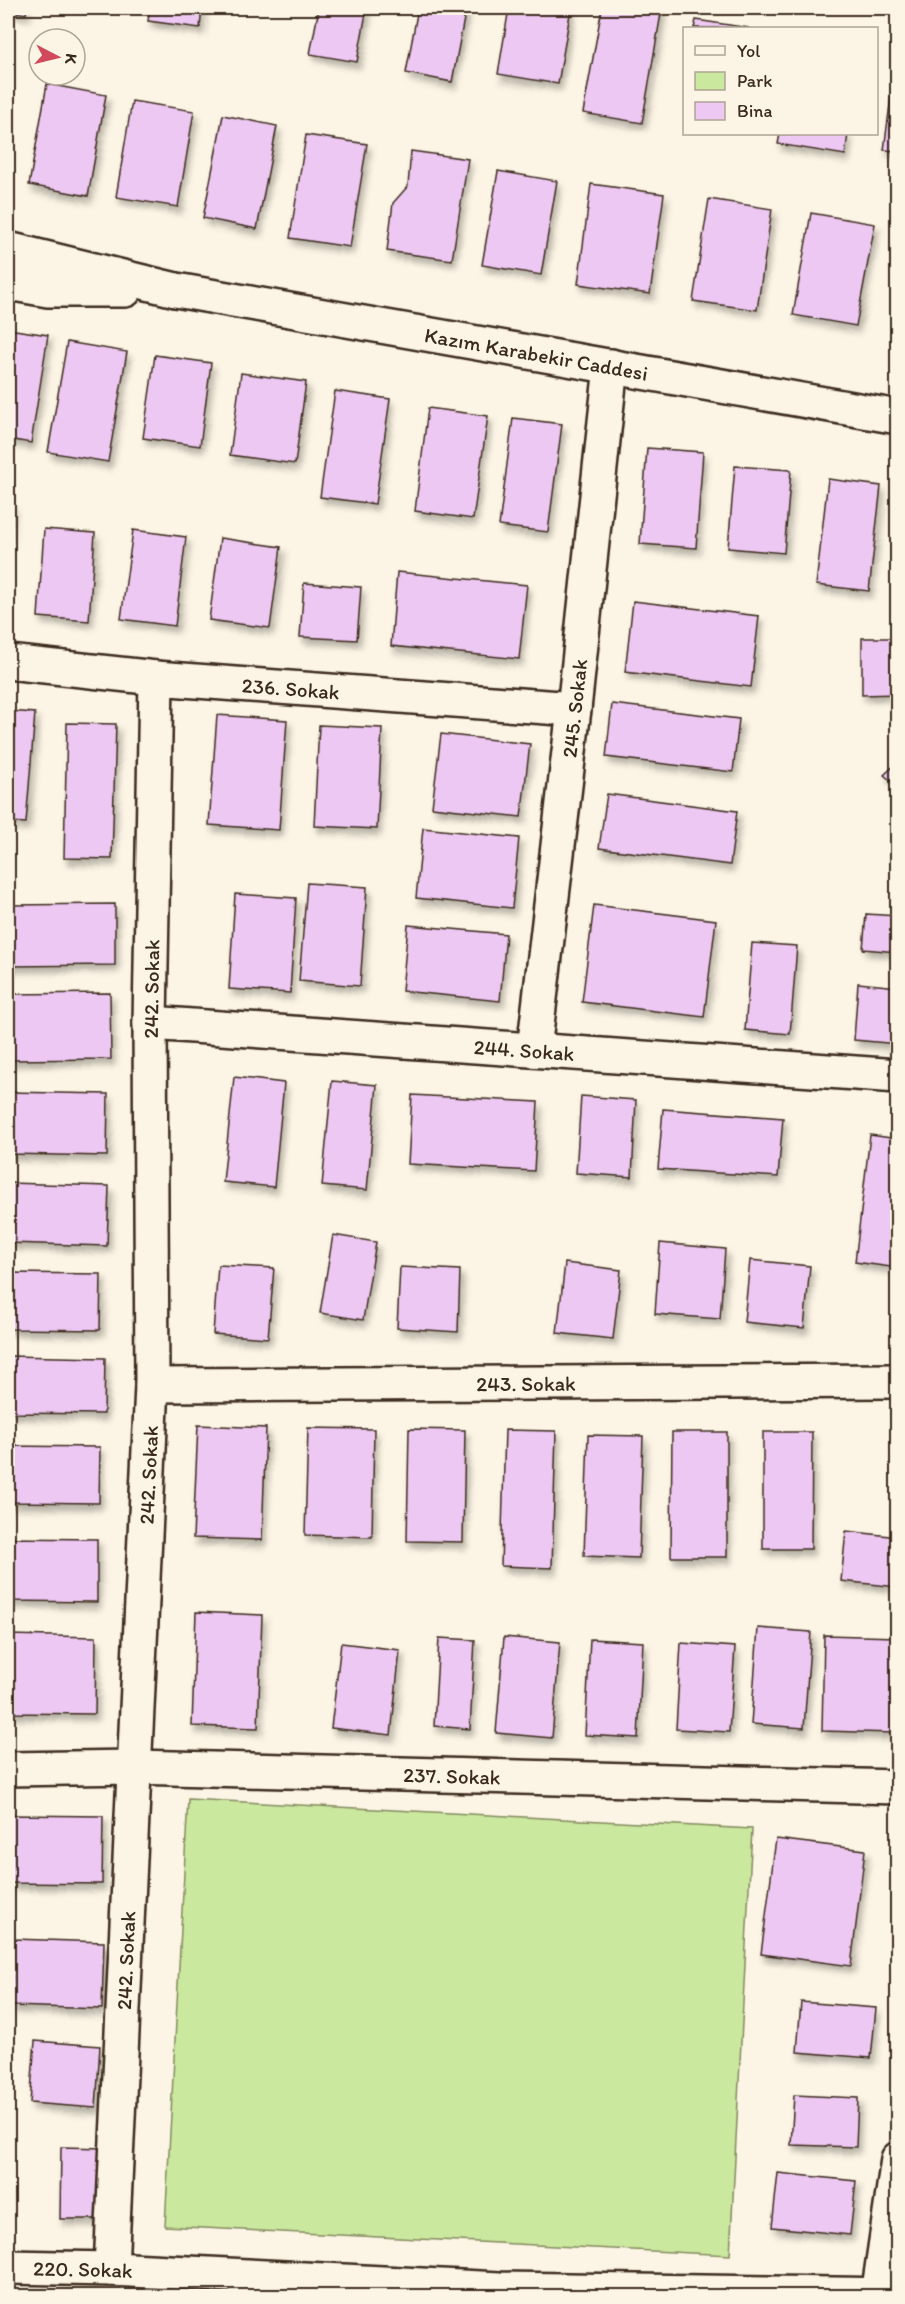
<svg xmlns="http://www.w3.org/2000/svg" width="905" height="2304" font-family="Itim,sans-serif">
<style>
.green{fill:#cbe89f;stroke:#83895e;stroke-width:1.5}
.building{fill:#edc8f2;stroke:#3b2a1e;stroke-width:1.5;filter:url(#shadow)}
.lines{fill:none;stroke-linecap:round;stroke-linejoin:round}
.minor-casing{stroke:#3b2a1e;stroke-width:38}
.tertiary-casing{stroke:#3b2a1e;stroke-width:38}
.secondary-casing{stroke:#3b2a1e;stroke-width:38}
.minor{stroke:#fcf5e5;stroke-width:33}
.tertiary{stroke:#fcf5e5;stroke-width:33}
.secondary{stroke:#fcf5e5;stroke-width:33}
.labels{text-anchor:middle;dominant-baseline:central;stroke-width:4.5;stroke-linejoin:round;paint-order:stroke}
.street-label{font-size:21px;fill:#3b2a1e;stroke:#fcf5e5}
</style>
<defs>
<filter id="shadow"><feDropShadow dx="3.5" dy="6" stdDeviation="3" flood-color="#0004"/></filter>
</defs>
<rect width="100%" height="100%" fill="#fcf5e5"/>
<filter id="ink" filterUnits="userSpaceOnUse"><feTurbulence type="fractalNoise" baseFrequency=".0167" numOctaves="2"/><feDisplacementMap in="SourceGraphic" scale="12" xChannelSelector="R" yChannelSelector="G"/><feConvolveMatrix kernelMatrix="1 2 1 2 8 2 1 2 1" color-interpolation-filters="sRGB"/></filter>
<g filter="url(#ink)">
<path class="green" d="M188,1799L752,1829L730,2255L165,2226Z"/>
<g class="building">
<path d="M8,8H27L26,14L8,11Z"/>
<path d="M150,8H202L200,28L148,21Z"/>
<path d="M319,8H367L357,62L310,54Z"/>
<path d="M418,8H466L452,82L406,73Z"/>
<path d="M509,8H571L558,84L498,74Z"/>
<path d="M602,8H662L642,123L583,113Z"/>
<path d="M696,20L749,28H694Z"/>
<path d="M897,51H898V151L884,150Z"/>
<path d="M47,84L106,95L88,196L29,185Z"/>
<path d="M132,101L194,111L178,207L116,197Z"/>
<path d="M223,115L277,126L257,229L203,218Z"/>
<path d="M780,134H848L845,155L778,144Z"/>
<path d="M306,135L367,144L350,247L290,238Z"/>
<path d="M411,151L468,159L452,260L387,251L393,203L408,186Z"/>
<path d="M498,171L557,181L541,275L482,265Z"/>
<path d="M591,184L664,194L650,294L578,284Z"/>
<path d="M709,199L772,209L757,310L693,301Z"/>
<path d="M811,213L875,224L856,326L793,315Z"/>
<path d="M898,309V337L894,336Z"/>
<path d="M8,329L48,335L31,443L8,439Z"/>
<path d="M67,342L127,352L108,462L48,452Z"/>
<path d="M155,355L211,363L200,446L143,438Z"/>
<path d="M241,373L306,382L295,464L230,455Z"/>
<path d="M335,391L390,399L375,504L320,497Z"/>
<path d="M428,408L488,416L473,519L415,511Z"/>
<path d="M513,418L562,424L548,532L499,526Z"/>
<path d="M647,448L703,452L696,548L640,544Z"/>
<path d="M735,466L791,470L784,553L728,548Z"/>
<path d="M828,479L881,486L869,591L816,585Z"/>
<path d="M8,503L12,504L8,541Z"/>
<path d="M44,529L95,533L89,621L38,617Z"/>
<path d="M133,530L186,537L175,626L121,619Z"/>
<path d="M220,538L281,547L270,628L209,620Z"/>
<path d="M397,572L527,585L519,659L391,646Z"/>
<path d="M304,583L361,587L357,640L300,637Z"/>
<path d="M633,601L759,616L751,687L625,672Z"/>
<path d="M862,638H898V694L862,695Z"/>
<path d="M612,704L739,719L733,772L606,757Z"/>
<path d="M8,711L35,713L26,823L8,822Z"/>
<path d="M217,715L287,720L279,830L209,825Z"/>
<path d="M67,723L116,724L112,859L64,858Z"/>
<path d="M319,725L382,728L377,829L314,826Z"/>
<path d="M441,734L530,744L521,817L432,807Z"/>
<path d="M898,762V787L884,775Z"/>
<path d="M607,794L737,811L730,865L599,848Z"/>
<path d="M423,828L519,838L512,908L416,898Z"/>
<path d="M898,833V856L891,848Z"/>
<path d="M307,883L367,887L360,986L299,981Z"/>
<path d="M235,894L296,898L290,993L229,989Z"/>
<path d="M115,904V965L8,966V905Z"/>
<path d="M594,905L716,920L704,1017L582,1002Z"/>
<path d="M866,914L898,916V952L863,949Z"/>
<path d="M408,925L506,934L500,1001L402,991Z"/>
<path d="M752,943L797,946L790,1034L745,1030Z"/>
<path d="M858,983L898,987V1044L854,1040Z"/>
<path d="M110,993L111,1059L9,1060V994Z"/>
<path d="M234,1077L284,1083L274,1187L223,1182Z"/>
<path d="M332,1081L377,1085L367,1190L322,1186Z"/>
<path d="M8,1092L108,1094L107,1156L8,1154Z"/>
<path d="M412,1095L538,1102L534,1171L408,1164Z"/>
<path d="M581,1096L636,1100L632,1177L576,1173Z"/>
<path d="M663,1109L783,1118L778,1177L658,1169Z"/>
<path d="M870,1135L898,1139V1268L855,1262Z"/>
<path d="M8,1183L109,1186L107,1246L8,1243Z"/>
<path d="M333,1235L376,1242L363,1320L320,1313Z"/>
<path d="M660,1243L725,1249L720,1319L655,1314Z"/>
<path d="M750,1260L810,1266L804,1328L744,1322Z"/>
<path d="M565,1263L621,1270L613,1339L557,1333Z"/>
<path d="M218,1265L274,1268L268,1338L213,1334Z"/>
<path d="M400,1267L460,1270L458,1332L397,1328Z"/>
<path d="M8,1273L101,1274L100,1330L8,1329Z"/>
<path d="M8,1356L105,1358L104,1414L8,1413Z"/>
<path d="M198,1425L266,1428L262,1540L193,1538Z"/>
<path d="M308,1428L374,1429L372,1537L305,1535Z"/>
<path d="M409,1429L465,1430L463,1542L407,1541Z"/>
<path d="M505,1430L556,1431L552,1568L501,1566Z"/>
<path d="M672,1432H727V1557H671Z"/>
<path d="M763,1432H812L811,1549H763Z"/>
<path d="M588,1435L643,1436L639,1558L584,1556Z"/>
<path d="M8,1446L100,1447L99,1503L8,1502Z"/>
<path d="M846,1531L898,1537V1587L841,1581Z"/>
<path d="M8,1538L97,1539V1602L8,1601Z"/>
<path d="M196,1612L262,1615L258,1728L192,1726Z"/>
<path d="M758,1628L811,1632L804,1728L751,1724Z"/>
<path d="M8,1635L96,1637L95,1714L8,1713Z"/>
<path d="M824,1635L897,1637L894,1733L822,1731Z"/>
<path d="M504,1637L560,1642L552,1738L496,1733Z"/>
<path d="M439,1638L475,1640L470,1729L434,1726Z"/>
<path d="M590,1639L643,1642L638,1738L585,1735Z"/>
<path d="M341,1643L400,1650L391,1735L331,1728Z"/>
<path d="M681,1643L735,1647L729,1732L676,1729Z"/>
<path d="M8,1815L103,1816L102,1884L8,1883Z"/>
<path d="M776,1839L865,1850L851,1966L761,1954Z"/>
<path d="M13,1939L104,1942L102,2009L11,2006Z"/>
<path d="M801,2002L876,2008L871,2058L797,2052Z"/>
<path d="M35,2041L100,2046L96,2108L30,2103Z"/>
<path d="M794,2095L858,2098L856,2147L791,2145Z"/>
<path d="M61,2147L106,2148L105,2219H60Z"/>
<path d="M778,2173L856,2181L850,2235L772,2227Z"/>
</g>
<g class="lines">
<g class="minor-casing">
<g id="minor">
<path id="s1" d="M176,290L898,417"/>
<path id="s2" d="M8,662L156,678L574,709"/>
<path id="s3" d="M150,1023L898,1076"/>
<path id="s4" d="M534,1050L574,709L611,366"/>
<path id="s5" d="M152,1385L898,1381"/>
<path id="s6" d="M8,1769L134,1767L898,1787"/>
<path id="s7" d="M8,2267L111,2269L500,2289L898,2295"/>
<path id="s8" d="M111,2269L152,1385L150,1023L156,678"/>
</g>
</g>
<g class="tertiary-casing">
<g id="tertiary">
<path d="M8,249L176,290"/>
<path d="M8,283L48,290H125"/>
</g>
</g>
<g class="secondary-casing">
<path id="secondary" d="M878,2296L898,2159"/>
</g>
<use href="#minor" class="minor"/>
<use href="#tertiary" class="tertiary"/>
<use href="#secondary" class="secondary"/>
</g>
</g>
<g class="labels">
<g class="street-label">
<text stroke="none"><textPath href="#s1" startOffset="366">Kazım Karabekir Caddesi</textPath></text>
<text stroke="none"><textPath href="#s2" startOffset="284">236. Sokak</textPath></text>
<text stroke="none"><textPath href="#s4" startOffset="344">245. Sokak</textPath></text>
<text stroke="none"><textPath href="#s8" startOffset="1281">242. Sokak</textPath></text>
<text stroke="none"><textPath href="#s3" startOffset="375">244. Sokak</textPath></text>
<text stroke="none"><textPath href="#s5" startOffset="374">243. Sokak</textPath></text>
<text stroke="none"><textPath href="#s8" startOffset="795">242. Sokak</textPath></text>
<text stroke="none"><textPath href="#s6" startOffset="444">237. Sokak</textPath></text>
<text stroke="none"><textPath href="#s8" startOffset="309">242. Sokak</textPath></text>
<text stroke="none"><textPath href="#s7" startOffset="75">220. Sokak</textPath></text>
</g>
</g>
<rect width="905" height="2304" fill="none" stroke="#fcf5e5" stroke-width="30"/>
<rect x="15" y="15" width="875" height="2274" fill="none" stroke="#3b2a1e" stroke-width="2" filter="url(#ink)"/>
<rect x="683" y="27" width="195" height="108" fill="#fcf5e5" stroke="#afa495" stroke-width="1.5"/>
<rect x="695" y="46" width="30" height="9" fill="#fcf5e5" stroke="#afa495" stroke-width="1.5"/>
<text x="737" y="57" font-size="18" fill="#3b2a1e">Yol</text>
<rect x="695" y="72" width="30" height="18" fill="#cbe89f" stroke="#afa495" stroke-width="1.5"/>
<text x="737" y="87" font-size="18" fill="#3b2a1e">Park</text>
<rect x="695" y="102" width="30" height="18" fill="#edc8f2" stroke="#afa495" stroke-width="1.5"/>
<text x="737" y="117" font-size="18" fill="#3b2a1e">Bina</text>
<g transform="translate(57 57) rotate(97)"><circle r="28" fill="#fcf5e5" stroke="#afa495" stroke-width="1.5"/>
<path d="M0-4.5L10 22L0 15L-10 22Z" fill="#d1495b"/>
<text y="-9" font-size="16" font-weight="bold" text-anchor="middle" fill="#3b2a1e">K</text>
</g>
</svg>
